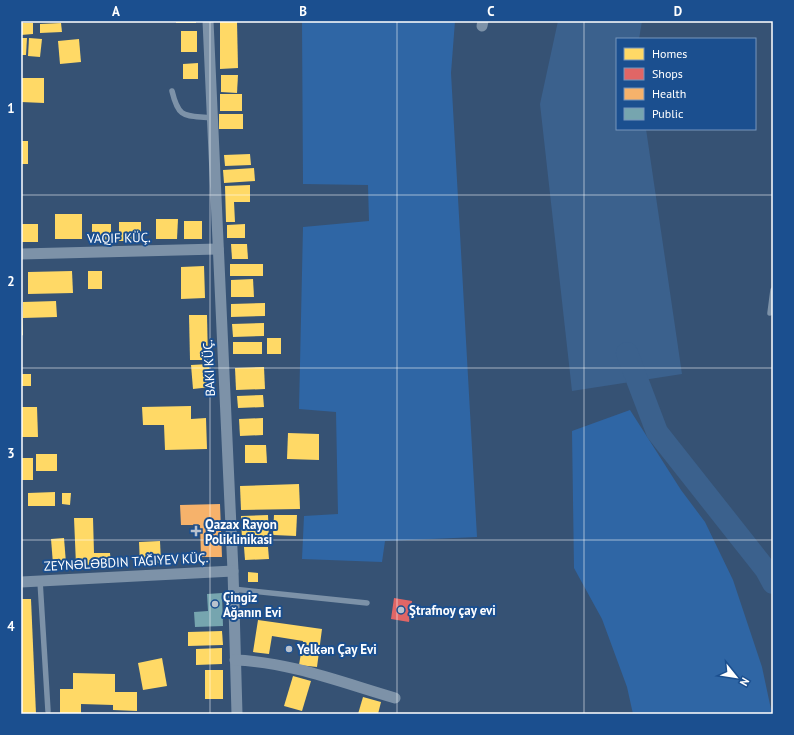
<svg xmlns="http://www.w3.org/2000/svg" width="794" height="735" font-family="'PT Sans',sans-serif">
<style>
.green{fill:#2f66a5}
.water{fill:#3b618d}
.homes{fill:#ffd966}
.shops{fill:#e06666}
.health{fill:#f6b26b}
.public{fill:#76a5af}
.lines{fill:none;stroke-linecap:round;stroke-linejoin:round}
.river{stroke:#3b618d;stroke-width:22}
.lane{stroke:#7d92a8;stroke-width:5.5}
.street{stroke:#7d92a8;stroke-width:11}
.grid{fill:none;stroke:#fff;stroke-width:1;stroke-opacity:0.55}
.poi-dot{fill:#b9c2ce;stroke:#1b4f8f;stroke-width:1.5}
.labels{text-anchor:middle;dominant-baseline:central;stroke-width:4;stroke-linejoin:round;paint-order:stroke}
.street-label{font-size:13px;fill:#fff;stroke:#1b4f8f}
.poi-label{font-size:13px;font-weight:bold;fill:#fff;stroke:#1b4f8f;text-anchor:start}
.neatline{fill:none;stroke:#fff;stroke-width:1.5}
.grid-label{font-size:13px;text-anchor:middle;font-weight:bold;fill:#fff}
</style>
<rect width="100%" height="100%" fill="#365274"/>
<g class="green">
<path d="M302,21H455L451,73L477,537L385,541L382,562L302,559L304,516L338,514L336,412L299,409L303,227L369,221L368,185L303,184Z"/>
<path d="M630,410L681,490L705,522L733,580L762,667L772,714H633L627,687L602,619L574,568L572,431Z"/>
</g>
<path class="water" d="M558,21H642L639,39H617V129H646L682,374L572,391L540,104Z"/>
<g class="homes">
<rect x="176" y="21" width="20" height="2"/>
<path d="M220,21H237L238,68L220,69Z"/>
<path d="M21,23H33V34L21,35Z"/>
<path d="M61,23L62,32L40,33V24Z"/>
<rect x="181" y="31" width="16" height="21"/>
<path d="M21,38H27L26,55H21Z"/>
<path d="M29,38L42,39L40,57L28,56Z"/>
<path d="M79,39L81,62L60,64L58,41Z"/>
<path d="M198,63V79H183V64Z"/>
<path d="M221,75H238L237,93L221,92Z"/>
<path d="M21,78H44V103L21,102Z"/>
<rect x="220" y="94" width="22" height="17"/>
<rect x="219" y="114" width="24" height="15"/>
<rect x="21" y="141" width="7" height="23"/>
<path d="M250,154L251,165L225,166L224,155Z"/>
<path d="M254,168L255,181L224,183L223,170Z"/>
<path d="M250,185V202H234L235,222H226L225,186Z"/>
<rect x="55" y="214" width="27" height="25"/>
<path d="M156,219H178L177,239H156Z"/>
<rect x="184" y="221" width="18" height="18"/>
<rect x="119" y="222" width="22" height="19"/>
<rect x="21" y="224" width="17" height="18"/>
<rect x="92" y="224" width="19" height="17"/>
<path d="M245,224V238H227V225Z"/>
<path d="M231,244H247L248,259H232Z"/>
<rect x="230" y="264" width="33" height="12"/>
<path d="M204,266L205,298L181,299V267Z"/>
<path d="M72,271L73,293L28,294V272Z"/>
<rect x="88" y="271" width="14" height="18"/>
<path d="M253,279L254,297H231V280Z"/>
<path d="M56,301L57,317L23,318V302Z"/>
<path d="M265,303V316L231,317V304Z"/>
<path d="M21,305H22L23,335L21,336Z"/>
<path d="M189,315H207L208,360H190Z"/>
<path d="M264,323V336L233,337L232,324Z"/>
<rect x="267" y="338" width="14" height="16"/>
<rect x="233" y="342" width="29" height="12"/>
<path d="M209,364L211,387L193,389L191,365Z"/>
<path d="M264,367L265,389L236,390L235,368Z"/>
<rect x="21" y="374" width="10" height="12"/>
<path d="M263,395L264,407L238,408L237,396Z"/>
<path d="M191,406V419L206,418L207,449L165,450L164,425H143L142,407Z"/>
<path d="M21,407H37L38,437H21Z"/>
<path d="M263,418V435L240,436L239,419Z"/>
<path d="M288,433L319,434V460L287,459Z"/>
<path d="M245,445H266L267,463H245Z"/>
<rect x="36" y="454" width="21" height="17"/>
<rect x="21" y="458" width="12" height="22"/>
<path d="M299,484L300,509L241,510L240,486Z"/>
<path d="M55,492V506H28V493Z"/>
<path d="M62,493H71L70,505L62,504Z"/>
<path d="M268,515L269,540L242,541L241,516Z"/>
<path d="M274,515H297L296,536L273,535Z"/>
<path d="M74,518H93L94,553H110L111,564L76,565Z"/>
<path d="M64,538L66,563L53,564L51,539Z"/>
<path d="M160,541L161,563L140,564L139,542Z"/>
<path d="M244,547H268L269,559L245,560Z"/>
<path d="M248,572L258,573V582H248Z"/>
<path d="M21,599H31L36,714H21Z"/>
<path d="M258,620L322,629L317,667L299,665L303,641L272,636L269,654L253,652Z"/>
<path d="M222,631L223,645L188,646V632Z"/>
<path d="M222,648V664L196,665V649Z"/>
<path d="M162,658L167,686L143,690L138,663Z"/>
<rect x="205" y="670" width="18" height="29"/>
<path d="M73,673L115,674V692H137V711L113,710V705L81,704V714L60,713V689H73Z"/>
<path d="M293,676L311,681L302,711L284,706Z"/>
<path d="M363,697L381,702L378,714H358Z"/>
</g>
<path class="shops" d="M394,598L412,601L409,622L391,619Z"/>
<path class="health" d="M220,504L222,557H201L200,525H181L180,505Z"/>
<path class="public" d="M222,593L223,626L195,627L194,612L208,611L207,594Z"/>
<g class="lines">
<path class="river" d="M627,353L657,432L766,570L773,583"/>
<g class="lane">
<path d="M172,91C179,120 185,115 212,118"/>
<path d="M770,313L773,290"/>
<path d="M40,581L48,711"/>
<path d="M233,589L367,603"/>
</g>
<g class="street">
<path d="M208,21L233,571L237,714"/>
<path d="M482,26L483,21"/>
<path d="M21,254L218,249"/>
<path d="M21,582L233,571"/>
<path d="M235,660C290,662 343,683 395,698"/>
</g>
</g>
<path class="grid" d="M210,21V714M397,21V714M584,21V714M21,195H773M21,368H773M21,540H773"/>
<g class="poi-dot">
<path d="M194 525h4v4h4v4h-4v4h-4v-4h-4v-4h4z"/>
<circle cx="215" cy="604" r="4"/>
<circle cx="401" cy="610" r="4"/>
<circle cx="289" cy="649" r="4"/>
</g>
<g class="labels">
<g class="street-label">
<text transform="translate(119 238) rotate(-1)">VAQIF KÜÇ.</text>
<text transform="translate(209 368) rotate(-93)">BAKI KÜÇ.</text>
<text transform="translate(126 562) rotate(-3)">ZEYNƏLƏBDIN TAĞIYEV KÜÇ.</text>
</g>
<g class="poi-label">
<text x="205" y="524">Qazax Rayon<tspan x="205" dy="15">Poliklinikasi</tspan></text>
<text x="223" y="597">Çingiz<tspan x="223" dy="15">Ağanın Evi</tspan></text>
<text x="409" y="610">Ştrafnoy çay evi</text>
<text x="297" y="649">Yelkən Çay Evi</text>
</g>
</g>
<rect width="794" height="735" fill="none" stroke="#1b4f8f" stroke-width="44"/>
<rect x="616" y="38" width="140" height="92" fill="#1b4f8f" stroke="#7695bc"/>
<rect x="624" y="48" width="20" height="12" fill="#ffd966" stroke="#7695bc"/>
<text x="652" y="58" font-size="12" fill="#ffffff">Homes</text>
<rect x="624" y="68" width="20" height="12" fill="#e06666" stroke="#7695bc"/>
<text x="652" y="78" font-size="12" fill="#ffffff">Shops</text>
<rect x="624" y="88" width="20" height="12" fill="#f6b26b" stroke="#7695bc"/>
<text x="652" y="98" font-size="12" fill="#ffffff">Health</text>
<rect x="624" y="108" width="20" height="12" fill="#76a5af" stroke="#7695bc"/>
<text x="652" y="118" font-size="12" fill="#ffffff">Public</text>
<g transform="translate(736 677) rotate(120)" stroke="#1b4f8f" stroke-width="3" paint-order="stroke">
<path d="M0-3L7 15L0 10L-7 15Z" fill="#ffffff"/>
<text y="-6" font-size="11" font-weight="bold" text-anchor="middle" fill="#ffffff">N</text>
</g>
<rect x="22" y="22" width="750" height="691" class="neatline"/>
<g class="grid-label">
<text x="116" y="16">A</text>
<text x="303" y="16">B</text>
<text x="491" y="16">C</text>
<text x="678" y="16">D</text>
<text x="11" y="113">1</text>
<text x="11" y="286">2</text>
<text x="11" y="458">3</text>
<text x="11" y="631">4</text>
</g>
</svg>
